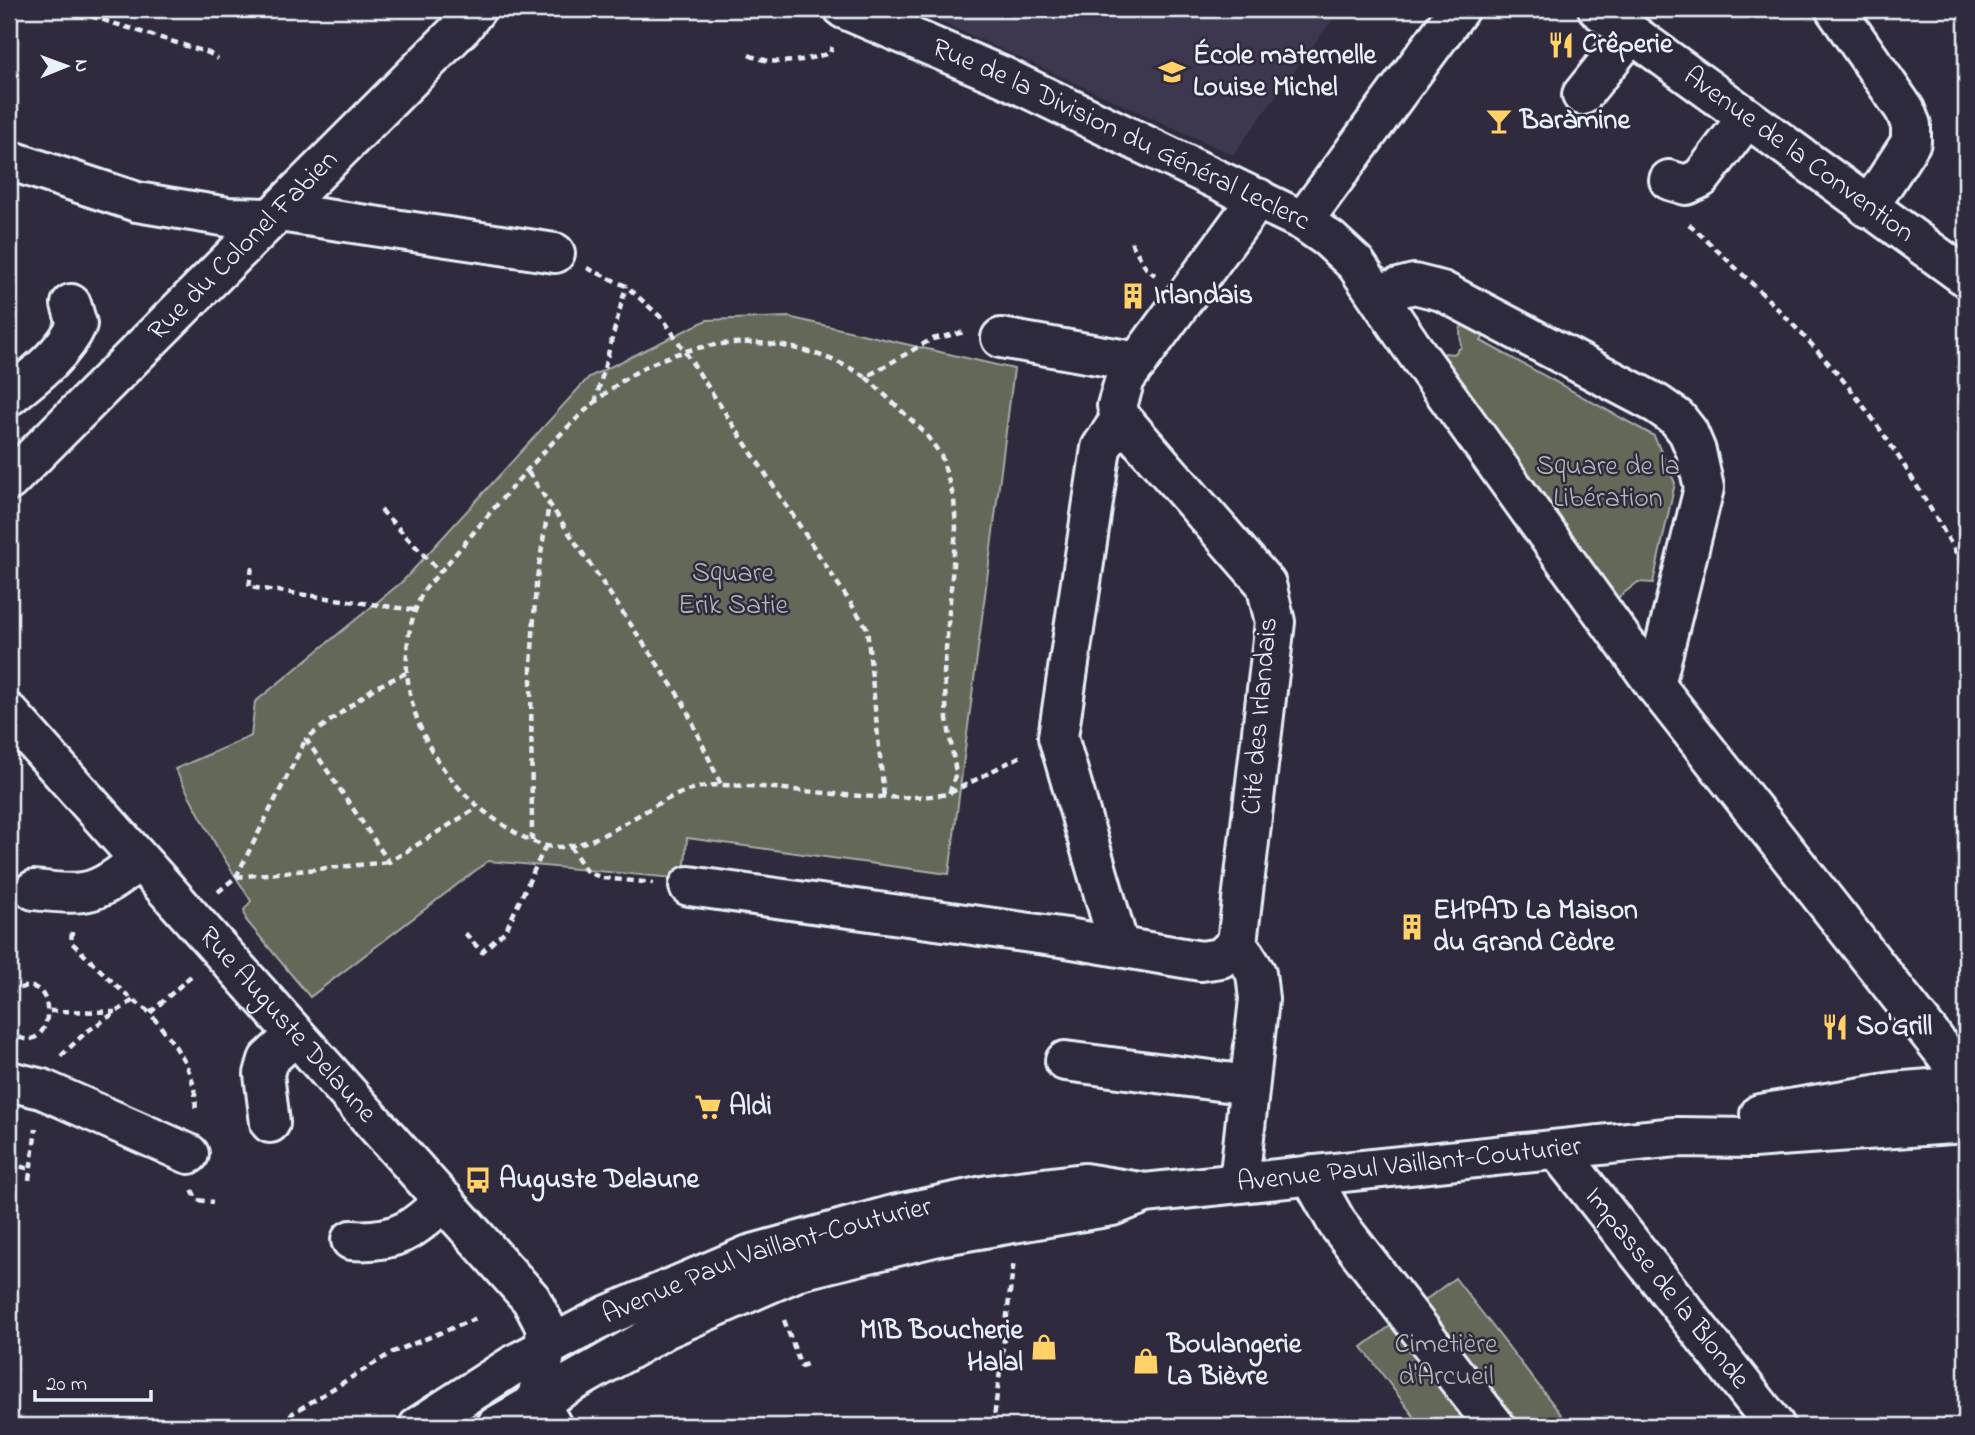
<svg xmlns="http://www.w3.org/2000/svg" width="1975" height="1435" font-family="'Indie Flower',sans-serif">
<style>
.built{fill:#3c394f}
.green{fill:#636759;stroke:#a6aca8;stroke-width:2}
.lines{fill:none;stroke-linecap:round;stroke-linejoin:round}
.minor-casing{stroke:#e8f1f8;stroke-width:44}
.major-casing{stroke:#e8f1f8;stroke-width:44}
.path{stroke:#e8f1f8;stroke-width:4.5;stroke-dasharray:7 5;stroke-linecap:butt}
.minor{stroke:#2f2a3d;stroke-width:38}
.major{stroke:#2f2a3d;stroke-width:38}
.labels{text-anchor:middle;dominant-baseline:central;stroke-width:5;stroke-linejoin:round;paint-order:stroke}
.poi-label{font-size:28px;font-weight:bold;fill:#e8f1f8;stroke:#2f2a3d;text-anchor:start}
.street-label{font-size:28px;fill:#e8f1f8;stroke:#2f2a3d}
.park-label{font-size:28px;fill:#b3bab8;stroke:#2f2a3d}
</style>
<rect width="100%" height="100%" fill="#2f2a3d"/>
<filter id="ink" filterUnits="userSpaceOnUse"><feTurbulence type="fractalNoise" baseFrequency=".0143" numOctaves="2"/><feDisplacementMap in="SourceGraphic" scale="14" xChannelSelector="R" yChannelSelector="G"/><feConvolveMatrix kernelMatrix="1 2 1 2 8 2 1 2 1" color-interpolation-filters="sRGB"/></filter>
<g filter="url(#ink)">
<path class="built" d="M913,9H1340L1233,155Z"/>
<g class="green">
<path d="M788,317L1014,369L949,874L687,838L684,879L488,861L310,997L246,920L244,910L251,901L217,847L175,769L251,736L255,702L403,581L589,377L707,320Z"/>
<path d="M1465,319L1487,331L1481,341L1654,436L1675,483L1653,583L1638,582L1616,599L1441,357L1445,353L1454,354L1461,347L1460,330Z"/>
<path d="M1455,1278L1570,1426H1421L1362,1347Z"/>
</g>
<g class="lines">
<g class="minor-casing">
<g id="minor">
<path id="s1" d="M844,9L1004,77L1303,221L1329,239L1356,264L1410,344L1655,685L1966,1080"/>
<path d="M1835,9L1905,110L1911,125V142L1868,208"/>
<path d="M1582,95L1631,34"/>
<path d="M9,160L137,202L228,217L272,218"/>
<path d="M1669,180L1686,185L1701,178L1746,119"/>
<path d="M279,212L555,253"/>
<path d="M1303,221L1459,9"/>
<path d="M1379,293L1414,284L1442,291L1657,404L1677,418L1688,432L1696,451L1704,488L1655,685"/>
<path d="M1001,338L1138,362"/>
<path d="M9,396C33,377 64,354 77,324L71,304"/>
<path id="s2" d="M9,481L462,27L476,9"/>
<path id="s3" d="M9,713L531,1299L545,1326L546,1348L537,1400L552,1426"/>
<path d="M689,886L1067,938L1201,961L1221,958L1237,943L1275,622L1266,584L1121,418L1117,406L1125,379L1258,198"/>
<path d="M34,890C89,896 96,895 139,860"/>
<path d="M1237,943L1256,973L1259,999L1239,1183"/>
<path d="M1119,946L1058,737L1101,448L1121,418"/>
<path d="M1065,1061L1249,1085"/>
<path d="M9,1081L42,1089L189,1154"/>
<path d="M270,1123L264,1074L268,1060L294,1036"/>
<path id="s4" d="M1558,1151L1775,1426"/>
<path d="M1310,1175L1337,1223L1495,1426"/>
<path d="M351,1240C396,1243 414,1230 444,1200"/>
</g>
</g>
<g class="major-casing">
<g id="major">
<path id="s5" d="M1598,9L1966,277"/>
<path d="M1760,1114L1893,1092L1966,1086"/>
<path id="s6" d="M419,1426L515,1364L608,1315L749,1255L893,1215L988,1195L1084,1183L1140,1192"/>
<path id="s7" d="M496,1426L667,1328L800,1270L938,1236L1112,1206L1145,1193L1676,1137L1753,1138L1966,1123"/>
</g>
</g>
<g class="path">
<path d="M68,9L209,53L218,59"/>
<path d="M749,55C776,67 802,61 830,53L832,47"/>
<path d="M1689,224C1744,275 1799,327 1847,385C1893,442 1930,507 1966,570"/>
<path d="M1131,242L1146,268L1155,275"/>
<path d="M587,268L626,286L664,320L867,628L884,797"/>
<path d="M866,377L925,433L941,455L954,499L956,528L944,673L947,719L956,773L949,794C872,805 798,786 721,785C660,785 619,843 560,847C538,848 519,835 502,824C425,775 380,675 424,590C483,525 553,428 625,379C699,330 792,332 866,377L932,339L965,332"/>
<path d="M595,403L626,286"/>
<path d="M528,472L683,702L721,785"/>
<path d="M381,510L440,572"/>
<path d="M252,567L249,587L414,610"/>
<path d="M406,673L374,688L306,739L389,862L477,808"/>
<path d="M950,793L1023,755"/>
<path d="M532,841L531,667L536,584L549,504"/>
<path d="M570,846L587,872L603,878L653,883"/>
<path d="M236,877L306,739"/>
<path d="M218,892L236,877L389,862"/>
<path d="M72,932L71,942L122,991L150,1013"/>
<path d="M465,933L482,952L506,930L545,847"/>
<path d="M191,976L150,1013C173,1043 200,1073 195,1113"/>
<path d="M9,994C63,957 57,1070 9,1031"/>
<path d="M50,1011L115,1012"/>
<path d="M61,1056L85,1033L135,999"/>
<path d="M9,1164L31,1169"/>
<path d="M29,1180L36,1129"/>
<path d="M192,1190L197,1200L213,1202"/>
<path d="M784,1320L801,1366L810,1363"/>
<path d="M282,1426L293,1413L393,1352L477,1318"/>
<path d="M993,1426L1014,1260"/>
</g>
<use href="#minor" class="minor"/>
<use href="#major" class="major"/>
</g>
</g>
<defs>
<g id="restaurant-bare" transform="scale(2.1)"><path d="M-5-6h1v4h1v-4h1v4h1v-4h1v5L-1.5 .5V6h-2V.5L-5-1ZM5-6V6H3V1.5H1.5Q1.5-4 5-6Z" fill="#ffd166" stroke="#2f2a3d" stroke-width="2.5" paint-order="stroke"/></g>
<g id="school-bare" transform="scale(2.1)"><path d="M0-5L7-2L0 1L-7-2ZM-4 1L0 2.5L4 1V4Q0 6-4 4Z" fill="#ffd166" stroke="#2f2a3d" stroke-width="2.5" paint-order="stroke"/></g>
<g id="bar-bare" transform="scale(2.1)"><path d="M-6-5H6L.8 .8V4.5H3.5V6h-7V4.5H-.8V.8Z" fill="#ffd166" stroke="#2f2a3d" stroke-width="2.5" paint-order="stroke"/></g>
<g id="building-bare" transform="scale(2.1)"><path d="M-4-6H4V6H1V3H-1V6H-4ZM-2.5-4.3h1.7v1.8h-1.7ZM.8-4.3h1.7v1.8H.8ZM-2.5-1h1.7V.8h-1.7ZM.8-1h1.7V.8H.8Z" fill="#ffd166" stroke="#2f2a3d" stroke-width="2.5" paint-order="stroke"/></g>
<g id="supermarket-bare" transform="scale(2.1)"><path d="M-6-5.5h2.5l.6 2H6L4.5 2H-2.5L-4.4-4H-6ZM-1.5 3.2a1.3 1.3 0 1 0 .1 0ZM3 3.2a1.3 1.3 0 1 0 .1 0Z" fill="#ffd166" stroke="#2f2a3d" stroke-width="2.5" paint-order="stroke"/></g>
<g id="bus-bare" transform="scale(2.1)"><path d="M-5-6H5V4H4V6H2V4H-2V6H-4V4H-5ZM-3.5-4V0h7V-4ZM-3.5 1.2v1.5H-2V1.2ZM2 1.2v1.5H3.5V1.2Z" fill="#ffd166" stroke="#2f2a3d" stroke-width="2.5" paint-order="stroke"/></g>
<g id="shop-bare" transform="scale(2.1)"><path d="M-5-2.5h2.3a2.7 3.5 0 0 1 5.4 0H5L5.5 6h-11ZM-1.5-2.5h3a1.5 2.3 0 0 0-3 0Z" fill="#ffd166" stroke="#2f2a3d" stroke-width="2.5" paint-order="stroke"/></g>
</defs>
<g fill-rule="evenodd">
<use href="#restaurant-bare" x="1561" y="45"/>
<use href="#school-bare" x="1172" y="72"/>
<use href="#bar-bare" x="1499" y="121"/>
<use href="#building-bare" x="1133" y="296"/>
<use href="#building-bare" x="1412" y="927"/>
<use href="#restaurant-bare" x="1835" y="1027"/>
<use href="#supermarket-bare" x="708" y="1107"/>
<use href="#bus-bare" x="478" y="1180"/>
<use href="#shop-bare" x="1044" y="1347"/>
<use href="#shop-bare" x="1146" y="1361"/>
</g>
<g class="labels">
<g class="poi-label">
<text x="1582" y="45">Crêperie</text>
<text x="1193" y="56">École maternelle<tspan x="1193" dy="32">Louise Michel</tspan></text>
<text x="1520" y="121">Baràmine</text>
<text x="1154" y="296">Irlandais</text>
<text x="1433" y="911">EHPAD La Maison<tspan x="1433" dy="32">du Grand Cèdre</tspan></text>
<text x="1856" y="1027">So'Grill</text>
<text x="729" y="1107">Aldi</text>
<text x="499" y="1180">Auguste Delaune</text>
<text x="1023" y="1331" text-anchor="end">MIB Boucherie<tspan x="1023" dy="32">Halal</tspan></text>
<text x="1167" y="1345">Boulangerie<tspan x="1167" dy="32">La Bièvre</tspan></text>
</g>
<g class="street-label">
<text stroke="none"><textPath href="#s1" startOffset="304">Rue de la Division du Général Leclerc</textPath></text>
<text stroke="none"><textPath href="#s5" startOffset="248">Avenue de la Convention</textPath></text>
<text stroke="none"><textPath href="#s2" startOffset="332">Rue du Colonel Fabien</textPath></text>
<text transform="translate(1261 716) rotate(-85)">Cité des Irlandais</text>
<text stroke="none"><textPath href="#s3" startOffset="418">Rue Auguste Delaune</textPath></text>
<text stroke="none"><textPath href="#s7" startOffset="962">Avenue Paul Vaillant-Couturier</textPath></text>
<text stroke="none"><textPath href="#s6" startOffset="388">Avenue Paul Vaillant-Couturier</textPath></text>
<text stroke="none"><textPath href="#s4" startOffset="175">Impasse de la Blonde</textPath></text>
</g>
<g class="park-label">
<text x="1608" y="467">Square de la<tspan x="1608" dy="32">Libération</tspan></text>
<text x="733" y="574">Square<tspan x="733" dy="32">Erik Satie</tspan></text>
<text x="1446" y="1345">Cimetière<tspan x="1446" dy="32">d'Arcueil</tspan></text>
</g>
</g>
<rect width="1975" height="1435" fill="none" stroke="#2f2a3d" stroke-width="35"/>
<rect x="18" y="18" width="1940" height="1400" fill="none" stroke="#e8f1f8" stroke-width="2.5" filter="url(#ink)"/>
<g transform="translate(66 66) rotate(89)" stroke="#2f2a3d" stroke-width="5" paint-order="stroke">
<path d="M0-5L12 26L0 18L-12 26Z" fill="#e8f1f8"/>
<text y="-10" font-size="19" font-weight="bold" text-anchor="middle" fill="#e8f1f8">N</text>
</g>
<path d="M35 1390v10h116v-10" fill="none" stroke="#e8f1f8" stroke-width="3.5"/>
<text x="46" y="1390" font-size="21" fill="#e8f1f8" stroke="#2f2a3d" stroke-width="5" paint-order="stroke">20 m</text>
</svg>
